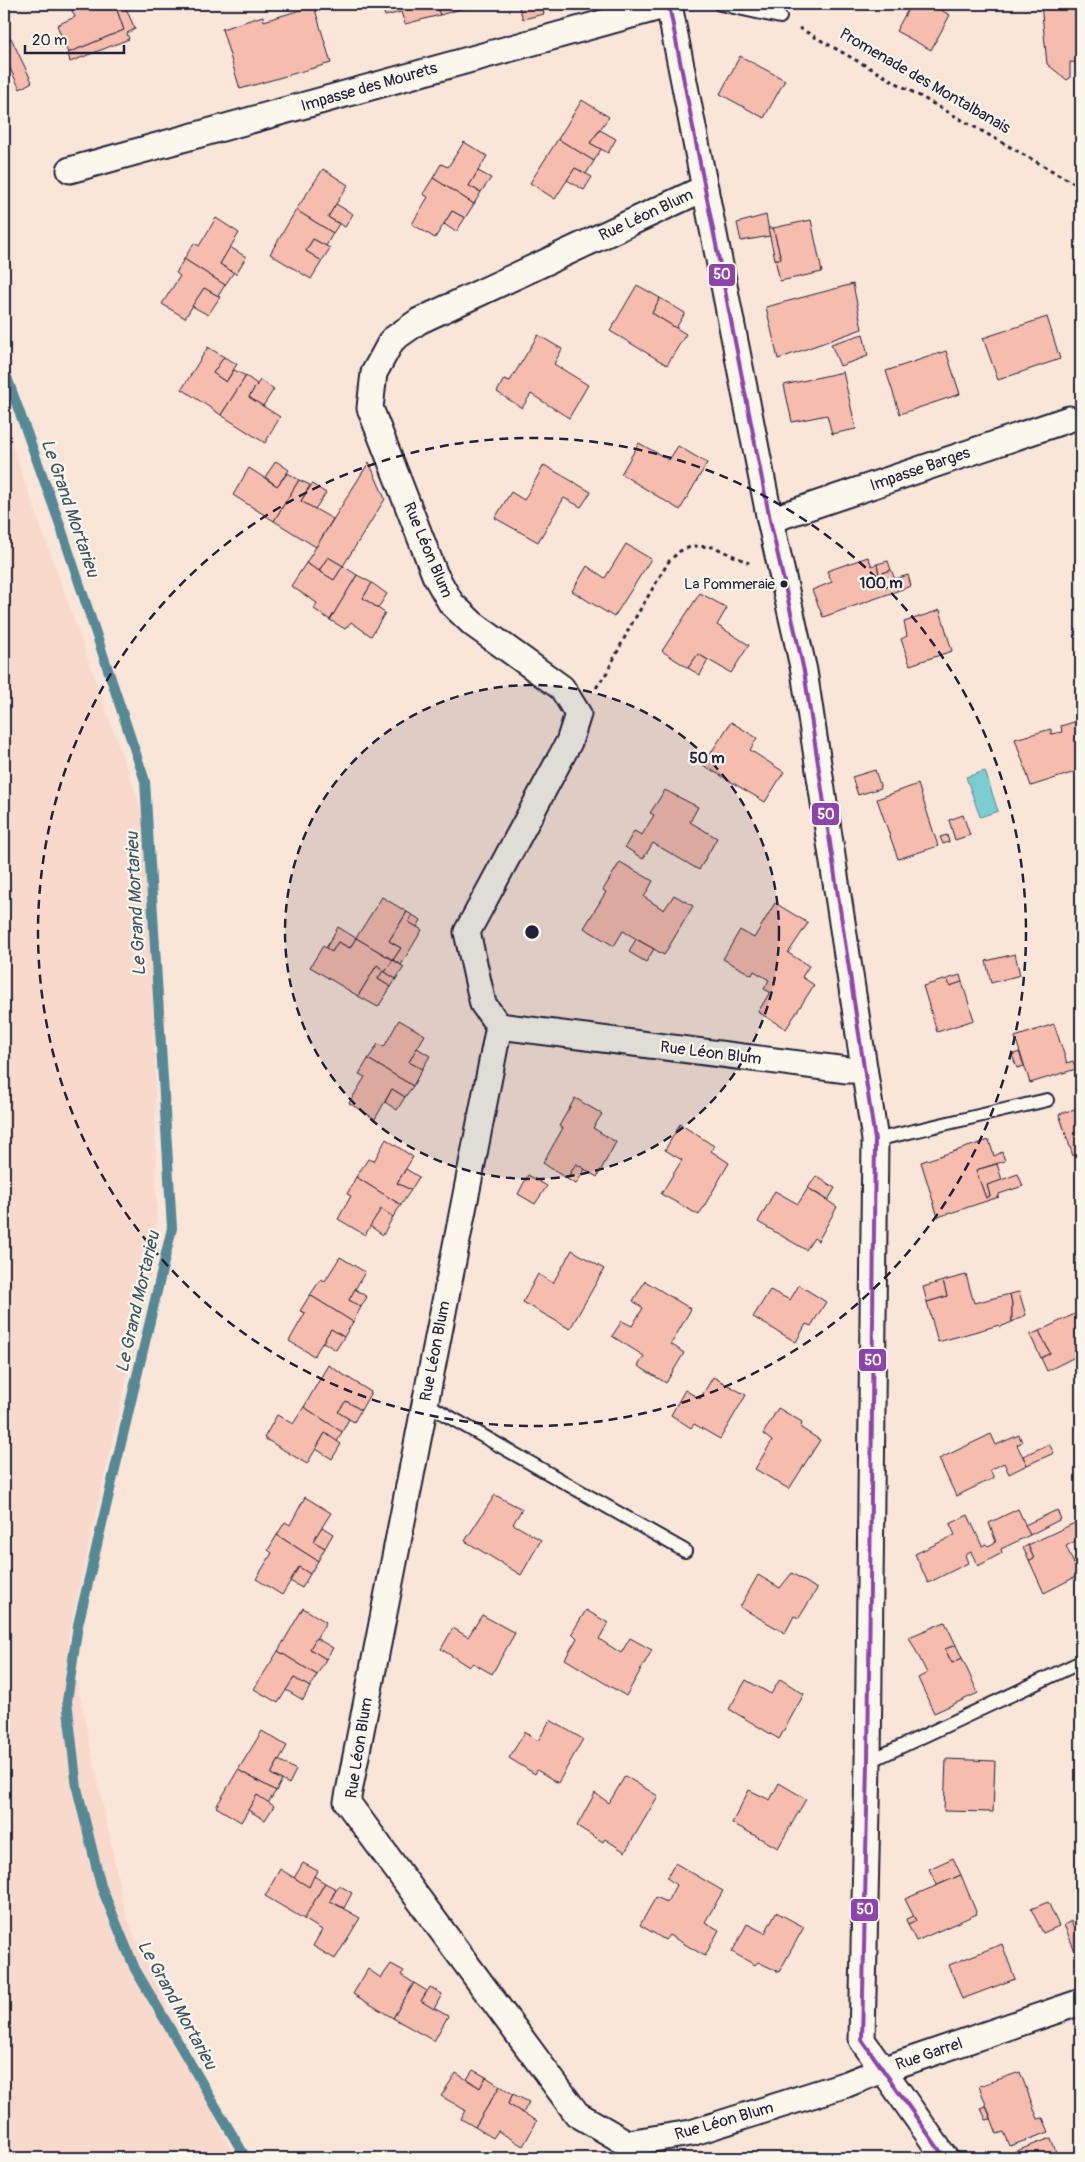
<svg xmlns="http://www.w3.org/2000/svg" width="1085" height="2162" font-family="Pangolin,sans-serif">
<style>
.built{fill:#f9d9cc}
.water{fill:#7bcdd2;stroke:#578996}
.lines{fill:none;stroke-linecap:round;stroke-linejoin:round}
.stream{stroke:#578996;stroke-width:10}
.building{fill:#f6bcae;stroke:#22223b}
.lane-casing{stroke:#22223b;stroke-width:16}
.street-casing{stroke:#22223b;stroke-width:29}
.path{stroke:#22223b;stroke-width:3;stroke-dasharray:4 4;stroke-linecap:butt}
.lane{stroke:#fbf7ec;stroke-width:12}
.street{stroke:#fbf7ec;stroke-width:25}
.bus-1-casing{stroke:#fbf7ec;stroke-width:8}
.bus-1{stroke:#8e44ad;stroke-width:4}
.ring{fill:none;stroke:#22223b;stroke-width:2.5;stroke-dasharray:9 6}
.bus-dot{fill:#22223b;stroke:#fbf7ec;stroke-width:2}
.labels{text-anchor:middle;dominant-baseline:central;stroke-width:4.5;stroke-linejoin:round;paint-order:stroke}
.bus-label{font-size:15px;fill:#22223b;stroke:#fbf7ec;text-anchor:end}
.street-label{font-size:16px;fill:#22223b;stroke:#fbf7ec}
.water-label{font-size:18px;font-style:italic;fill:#3d5568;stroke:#fbf7ec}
.centre{fill:#22223b;stroke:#fbf7ec;stroke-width:2.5}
.ring-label{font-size:15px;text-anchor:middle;font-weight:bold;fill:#22223b;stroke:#fbf7ec;stroke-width:4.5;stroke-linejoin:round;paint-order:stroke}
.line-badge{stroke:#fbf7ec;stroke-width:2}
.badge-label{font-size:14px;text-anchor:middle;font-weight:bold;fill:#fff}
</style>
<rect width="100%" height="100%" fill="#fae5d9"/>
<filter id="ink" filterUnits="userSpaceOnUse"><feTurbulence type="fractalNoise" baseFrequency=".02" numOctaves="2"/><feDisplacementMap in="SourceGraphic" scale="10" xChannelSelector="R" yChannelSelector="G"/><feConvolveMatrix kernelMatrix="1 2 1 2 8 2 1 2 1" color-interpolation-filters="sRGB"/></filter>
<g filter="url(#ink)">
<path class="built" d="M4,423L152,839L157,1242L68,1639L126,1916L234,2158H4Z"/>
<path class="water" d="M985,771L998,811L980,817L966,777Z"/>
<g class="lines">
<path class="stream" d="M4,369L58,519L145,781L172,1228L78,1625L67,1701L77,1788L101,1886L135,1969L246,2158"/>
</g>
<g class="building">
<path d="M69,4H123L116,7L124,30L68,53L57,25L75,17Z"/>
<path d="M124,4L135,29L127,33L129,39L70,62L68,53L124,30L116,7Z"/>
<path d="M381,4H440L436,5L440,15L405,24L401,12L385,16Z"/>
<path d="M440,4H474V5L440,15L436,5Z"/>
<path d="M518,4H542L544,14L523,19Z"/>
<path d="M911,4H930L950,15L931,50L896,31Z"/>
<path d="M1041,4H1081V63L1070,62V78L1067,80L1047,64Z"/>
<path d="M314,6L331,63L240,89L222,29L263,16L264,21Z"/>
<path d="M11,38L32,82L20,89L4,56V42Z"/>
<path d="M740,56L785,80L764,118L720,94Z"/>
<path d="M582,100L609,117L590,143L601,149L594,161L558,139Z"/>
<path d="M600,130L616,139L608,153L590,143Z"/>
<path d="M558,139L594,161L586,174L575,168L555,199L530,183Z"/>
<path d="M464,142L487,156L469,186L481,192L474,204L433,178L441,164L448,167Z"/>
<path d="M575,168L592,177L584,190L567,180Z"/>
<path d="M323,169L348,185L328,217L339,224L333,233L296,210Z"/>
<path d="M478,171L491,178L481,192L469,186Z"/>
<path d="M433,178L474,204L465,218L452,211L435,238L412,224L428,197L423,194Z"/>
<path d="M336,204L353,214L345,227L328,217Z"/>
<path d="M296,210L333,233L326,246L313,239L306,251L322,261L311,279L270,254Z"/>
<path d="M452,211L465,218L456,232L444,224Z"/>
<path d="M766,215L770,236L741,241L737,223Z"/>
<path d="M216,218L239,233L220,264L234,272L225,285L184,259L194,243L199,246Z"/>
<path d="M811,220L822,272L780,281L775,259H781L773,228Z"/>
<path d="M768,228H773L781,259H775Z"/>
<path d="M313,239L330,248L322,261L306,251Z"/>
<path d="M230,247L246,257L236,274L220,264Z"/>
<path d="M184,259L225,285L218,296L204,288L185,318L162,304L180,276L176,273Z"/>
<path d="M853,284L862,329L778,359L766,307Z"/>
<path d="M637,285L660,298L652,313L686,334L667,365L610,331Z"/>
<path d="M204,288L220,297L208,315L192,306Z"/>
<path d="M660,298L685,313L676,328L652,313Z"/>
<path d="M1047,317L1060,359L998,380L983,338Z"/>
<path d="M863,334L868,356L840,366L831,344Z"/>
<path d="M538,335L562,349L554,364L588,385L569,418L531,394L522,408L497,392L504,379L510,381Z"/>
<path d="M208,347L224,357L213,373L226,382L234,370L246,376L221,415L182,389Z"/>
<path d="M946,351L960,394L900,414L886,371Z"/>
<path d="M224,357L237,364L226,382L213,373Z"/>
<path d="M843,372L856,429L832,434L827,415L792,422L784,385Z"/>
<path d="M246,376L257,384L249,397L280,417L265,443L221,415Z"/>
<path d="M260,380L274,389L263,406L249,397Z"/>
<path d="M639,443L669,460L678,446L707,463L680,510L621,474Z"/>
<path d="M276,461L289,470L277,486L265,477Z"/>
<path d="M369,462L385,499L343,566L328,557L319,571L306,563Z"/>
<path d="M544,465L591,492L581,507L564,498L538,542L495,518L511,492L524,500Z"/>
<path d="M249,468L277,486L288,473L299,480L274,521L233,495Z"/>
<path d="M299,480L310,485L301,501L333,519L316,547L274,521Z"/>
<path d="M312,484L326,493L315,509L301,501Z"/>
<path d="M626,544L651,559L614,617L572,591L587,566L605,578Z"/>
<path d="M328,557L343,566L334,580L319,571Z"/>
<path d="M868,557L872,566L877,564L879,574L891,570L895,579L908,575L911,586L823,617L812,590L832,582L827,571Z"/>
<path d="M888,561L891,570L879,574L877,564Z"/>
<path d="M306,563L334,580L343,566L357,575L330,620L314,609L317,603L291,586Z"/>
<path d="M357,575L372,583L363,598L385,613L371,636L351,622L345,629L330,620Z"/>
<path d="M372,583L387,594L378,608L363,598Z"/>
<path d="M700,593L727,608L717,625L749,645L731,673L698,654L688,668L662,651Z"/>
<path d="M940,610L952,651L910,665L901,639L907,636L904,622Z"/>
<path d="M698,654L708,660L700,675L688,668Z"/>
<path d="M1080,720L1081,770L1031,786L1015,739L1051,729V734L1062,732L1061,726Z"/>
<path d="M731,722L757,738L750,750L784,772L765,802L703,765Z"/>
<path d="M875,770L881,788L858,795L852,777Z"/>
<path d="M918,784L938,846L898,859L877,799Z"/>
<path d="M665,790L698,807L690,822L717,838L699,870L653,843L643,859L625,847L634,831L642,835L654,815L650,813Z"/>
<path d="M963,815L970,835L955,840L949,820Z"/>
<path d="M947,835L949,842L943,844L940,837Z"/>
<path d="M620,862L653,881L644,897L664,910L674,895L693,906L664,955L623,931L614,946L584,928L606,892L603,890Z"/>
<path d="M382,897L407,912L389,941L401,948L393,960L356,938Z"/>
<path d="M775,903L808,923L788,953L809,966L802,977L814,985L786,1029L758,1012L770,992L764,989L769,980L754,971L752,975L723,959L740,930L754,938Z"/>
<path d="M407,912L412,915L409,922L422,930L401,965L393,960L401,948L389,941Z"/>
<path d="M412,915L421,920L417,927L409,922Z"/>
<path d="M338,927L356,938L350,948L338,942L332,952L326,948Z"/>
<path d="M356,938L393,960L385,972L377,965L358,996L310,967L323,946L332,952L338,942L350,948Z"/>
<path d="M636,939L654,949L646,962L629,952Z"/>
<path d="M1015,954L1020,975L991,983L986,961Z"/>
<path d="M393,960L404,967L396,979L383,971L378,979L391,987L378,1007L358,996L377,965L385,972Z"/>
<path d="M383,971L396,979L391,987L378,979Z"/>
<path d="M960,975L962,982L950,986L947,979Z"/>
<path d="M947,979L950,986L962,982L974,1020L937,1032L923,986Z"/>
<path d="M399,1020L425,1035L409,1062L422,1069L413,1086L368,1059L378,1044L384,1047Z"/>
<path d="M1054,1024L1067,1063L1073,1061L1076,1069L1030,1083L1015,1037Z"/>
<path d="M417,1048L430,1056L422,1069L409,1062Z"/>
<path d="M1019,1052L1024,1066L1017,1068L1012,1055Z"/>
<path d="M368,1059L413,1086L405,1097L392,1089L375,1119L349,1103L365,1077L359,1074Z"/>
<path d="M392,1089L405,1097L397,1110L385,1102Z"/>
<path d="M575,1098L602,1114L593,1128L616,1142L597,1177L576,1164L567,1179L543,1163L563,1128L559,1126Z"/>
<path d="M1081,1107V1153L1073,1156L1059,1114Z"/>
<path d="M680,1124L714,1146L711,1151L729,1163L699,1215L661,1194L682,1160L665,1150Z"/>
<path d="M386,1139L413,1157L397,1183L411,1190L401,1205L356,1177L368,1159L374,1161Z"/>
<path d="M989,1140L994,1156L1002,1152L1005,1161L976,1170L986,1198L990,1196L987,1185L1018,1174L1023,1186L999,1194V1197L938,1217L921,1162Z"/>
<path d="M576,1164L585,1169L576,1184L567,1179Z"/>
<path d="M997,1164L1002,1180L987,1185L990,1196L986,1198L976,1170Z"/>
<path d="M406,1169L419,1177L411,1190L397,1183Z"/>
<path d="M528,1175L547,1186L535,1204L518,1194Z"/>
<path d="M816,1176L835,1188L828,1200L808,1188Z"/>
<path d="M356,1177L401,1205L393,1217L381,1209L365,1235L338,1219L351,1196L347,1194Z"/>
<path d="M808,1188L837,1207L818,1241L814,1238L806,1250L758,1222L775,1191L798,1204Z"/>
<path d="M381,1209L393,1217L383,1235L370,1226Z"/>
<path d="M572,1250L604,1269L570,1329L523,1302L538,1274L553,1283Z"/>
<path d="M340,1257L365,1272L349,1300L361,1307L353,1322L310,1295L321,1279L325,1281Z"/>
<path d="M966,1275L974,1303L1010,1294L1012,1303V1322L1000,1327L999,1325L938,1342L927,1302L947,1296L943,1281Z"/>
<path d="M645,1281L691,1309L671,1344L684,1353L666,1383L638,1366L644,1356L612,1336L622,1321L632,1326L643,1308L633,1301Z"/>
<path d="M943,1281L947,1296L927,1302L923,1287Z"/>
<path d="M799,1285L826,1302L811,1326L806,1324L796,1342L753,1317L770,1290L790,1300Z"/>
<path d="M355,1289L367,1297L361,1307L349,1300Z"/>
<path d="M1019,1292L1026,1315L1012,1322V1303L1010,1294Z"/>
<path d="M310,1295L353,1322L344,1337L331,1329L314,1356L289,1341L305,1313L300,1311Z"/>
<path d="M1081,1311V1354L1047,1371L1041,1358L1050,1353L1039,1331Z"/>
<path d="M331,1329L344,1337L336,1350L323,1342Z"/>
<path d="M1039,1331L1050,1353L1041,1358L1030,1335Z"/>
<path d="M328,1365L371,1392L361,1410L346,1401L338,1412L349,1419L342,1432L304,1407Z"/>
<path d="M713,1377L746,1395L720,1439L694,1424L691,1428L671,1415L685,1390L700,1399Z"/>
<path d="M346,1401L361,1410L354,1422L338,1412Z"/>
<path d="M304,1407L342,1432L337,1442L325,1433L307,1464L264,1438L277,1415L293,1424Z"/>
<path d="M778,1408L802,1422L801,1428L820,1440L789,1489L755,1469L772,1441L763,1434Z"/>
<path d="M325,1433L341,1444L332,1459L316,1449Z"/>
<path d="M991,1434L996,1445L1019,1435L1022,1442L1017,1445L1027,1465L1009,1474L1004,1463L990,1470L994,1478L956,1496L939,1459Z"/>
<path d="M1049,1444L1054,1453L1027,1465L1023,1456Z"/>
<path d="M495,1495L522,1509L513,1524L541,1540L521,1575L465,1541Z"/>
<path d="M305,1497L331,1513L313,1541L325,1548L318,1561L277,1535L285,1522L290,1525Z"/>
<path d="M1018,1509L1030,1535L1001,1549L1002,1553L978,1566L971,1552L965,1555L968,1563L928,1583L915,1554L955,1535L950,1524L968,1515L982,1546L986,1544L988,1546L996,1542L989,1523Z"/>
<path d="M1057,1510L1061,1519L1030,1535L1025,1525Z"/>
<path d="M1079,1521L1081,1538L1066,1546L1079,1575L1044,1593L1029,1560L1034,1559L1028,1545Z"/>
<path d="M322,1527L333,1534L325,1548L313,1541Z"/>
<path d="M277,1535L318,1561L310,1574L299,1567L282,1595L256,1579L272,1553L268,1550Z"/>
<path d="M1028,1545L1034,1559L1029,1560L1023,1548Z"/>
<path d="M299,1567L310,1574L302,1588L290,1581Z"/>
<path d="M792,1573L817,1589L799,1618L794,1616L785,1633L740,1607L758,1575L780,1588Z"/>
<path d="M303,1608L326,1622L310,1649L326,1659L317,1675L278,1651Z"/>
<path d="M586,1610L608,1623L599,1639L621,1653L630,1638L652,1650L626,1696L565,1659L577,1638L572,1633Z"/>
<path d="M482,1615L515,1633L492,1674L473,1663L469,1667L441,1649L453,1628L468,1637Z"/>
<path d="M945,1622L956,1645L945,1649L952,1663L962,1658L978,1693L934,1713L918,1678L927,1673L909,1637Z"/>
<path d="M316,1638L333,1648L326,1659L310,1649Z"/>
<path d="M956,1645L962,1658L952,1663L945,1649Z"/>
<path d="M278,1651L317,1675L310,1687L294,1678L278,1703L254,1689Z"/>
<path d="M294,1678L310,1687L303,1700L286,1690Z"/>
<path d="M780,1679L804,1694L779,1739L729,1709L746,1680L771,1694Z"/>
<path d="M550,1720L583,1739L558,1783L537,1770L535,1774L509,1758L525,1732L538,1741Z"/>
<path d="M262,1731L287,1746L271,1774L282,1780L276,1791L238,1770Z"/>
<path d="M946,1759L995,1761L993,1812L944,1811Z"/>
<path d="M279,1760L296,1770L289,1784L271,1774Z"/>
<path d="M238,1770L276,1791L268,1803L257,1795L241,1822L216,1807Z"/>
<path d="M625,1776L658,1796L625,1852L605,1839L603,1842L577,1826L595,1793L609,1803Z"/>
<path d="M779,1783L806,1799L778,1848L732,1823L749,1790L770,1800Z"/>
<path d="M257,1795L274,1806L265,1820L248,1810Z"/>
<path d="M953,1858L961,1875L937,1885L929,1869Z"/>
<path d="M303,1863L318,1871L309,1887L294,1878Z"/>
<path d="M675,1863L723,1891L705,1922L719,1930L705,1956L669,1935L665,1940L640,1925L656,1897L667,1902L676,1885L667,1878Z"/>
<path d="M280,1869L309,1887L314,1876L325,1883L304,1919L265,1896Z"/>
<path d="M961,1875L977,1914L916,1941L908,1925L916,1921L905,1899Z"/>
<path d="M325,1883L336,1889L330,1901L360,1918L335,1959L313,1946L322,1930L304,1919Z"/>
<path d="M339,1885L352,1893L344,1908L330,1901Z"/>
<path d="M1048,1902L1059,1926L1043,1933L1031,1909Z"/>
<path d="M776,1912L804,1927L779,1972L758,1962L755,1965L732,1952L747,1924L765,1933Z"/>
<path d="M913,1916L916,1921L908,1925L906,1919Z"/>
<path d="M1071,1921L1073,1927L1081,1924V1965L1064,1925Z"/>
<path d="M1002,1944L1015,1979L962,1999L949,1965Z"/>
<path d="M391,1964L404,1971L401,1975L414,1983L393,2018L353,1994L368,1969L381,1978Z"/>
<path d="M414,1983L427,1991L421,2001L448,2016L434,2041L393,2018Z"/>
<path d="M430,1987L442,1994L434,2009L421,2001Z"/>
<path d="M473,2070L486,2077L480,2088L467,2079Z"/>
<path d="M1020,2072L1038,2119L1043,2118L1049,2132L1010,2146L1004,2132L997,2134L979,2086Z"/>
<path d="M456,2073L480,2088L486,2077L500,2086L475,2127L461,2119L465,2110L441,2096Z"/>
<path d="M500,2086L513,2094L508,2104L537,2121L523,2146L498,2131L493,2138L475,2127Z"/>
<path d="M513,2094L529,2102L523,2113L508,2104Z"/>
<path d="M986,2106L991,2119L986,2120L981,2108Z"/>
<path d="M1051,2138L1058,2158H1013L1011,2153Z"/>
</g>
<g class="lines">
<g class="lane-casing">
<g id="lane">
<path d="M720,4L780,17"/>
<path d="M875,1140L1047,1100"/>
<path d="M425,1403L685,1551"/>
<path d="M868,1762L1081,1662"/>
</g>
</g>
<g class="street-casing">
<g id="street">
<path d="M669,5L770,520L804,671L875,1140L868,1762L862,2040L945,2158"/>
<path d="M70,170L671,4"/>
<path d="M770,520L1069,419"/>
<path d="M499,1026L483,1004L467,932L569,742L578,714L562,688L473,624L451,603L435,575L370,408L374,373L392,340L419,321L705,188"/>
<path d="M864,1070H847L499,1026L347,1802L577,2114L627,2143L691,2133L847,2084L882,2070L1081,2002"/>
</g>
</g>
<g class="path">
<path d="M799,28L1081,187"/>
<path d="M596,688L606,674L631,625L669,561L680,551L693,546L714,547L749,563"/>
</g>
<use href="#lane" class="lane"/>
<use href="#street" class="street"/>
<g class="bus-1-casing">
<path id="bus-1" d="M669,5L770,520L804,671L875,1140L868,1762L862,2040L945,2158"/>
</g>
<use href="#bus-1" class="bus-1"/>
</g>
</g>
<circle cx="532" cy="932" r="247" fill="#22223b" fill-opacity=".12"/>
<g class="ring">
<circle cx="532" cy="932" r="247"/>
<circle cx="532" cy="932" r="494"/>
</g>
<circle class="bus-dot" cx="784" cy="584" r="4.5"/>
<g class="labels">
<g class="bus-label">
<text x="775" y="584">La Pommeraie</text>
</g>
<g class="street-label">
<text transform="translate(925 81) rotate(30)">Promenade des Montalbanais</text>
<text transform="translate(369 87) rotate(-16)">Impasse des Mourets</text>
<text transform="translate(646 215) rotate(-25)">Rue Léon Blum</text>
<text transform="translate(920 469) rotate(-19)">Impasse Barges</text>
<text transform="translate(428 550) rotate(67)">Rue Léon Blum</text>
<text transform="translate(711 1053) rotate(7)">Rue Léon Blum</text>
<text transform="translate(435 1351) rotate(-79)">Rue Léon Blum</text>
<text transform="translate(359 1748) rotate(-81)">Rue Léon Blum</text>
<text transform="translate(929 2054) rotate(-19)">Rue Garrel</text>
<text transform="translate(724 2121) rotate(-16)">Rue Léon Blum</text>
</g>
<g class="water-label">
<text transform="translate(70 508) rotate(71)">Le Grand Mortarieu</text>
<text transform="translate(136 904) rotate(-93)">Le Grand Mortarieu</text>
<text transform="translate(138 1302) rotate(-77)">Le Grand Mortarieu</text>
<text transform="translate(177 2005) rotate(61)">Le Grand Mortarieu</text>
</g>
</g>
<circle cx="532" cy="932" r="8" class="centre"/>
<g class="ring-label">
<text x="881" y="588">100 m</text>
<text x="707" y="763">50 m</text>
</g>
<g class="line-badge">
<rect x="708" y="263" width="28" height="24" rx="5" fill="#8e44ad"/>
<rect x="811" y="802" width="29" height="24" rx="5" fill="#8e44ad"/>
<rect x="858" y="1348" width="29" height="24" rx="5" fill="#8e44ad"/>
<rect x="850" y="1898" width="29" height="24" rx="5" fill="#8e44ad"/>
</g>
<g class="badge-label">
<text x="722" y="279">50</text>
<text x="826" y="819">50</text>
<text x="873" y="1365">50</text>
<text x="865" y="1914">50</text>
</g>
<rect width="1085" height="2162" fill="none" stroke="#fbf7ec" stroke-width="20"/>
<rect x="10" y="10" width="1065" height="2142" fill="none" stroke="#22223b" stroke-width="2" filter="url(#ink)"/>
<path d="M25 45v8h99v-8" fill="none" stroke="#22223b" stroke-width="2.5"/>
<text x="32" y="45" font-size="15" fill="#22223b" stroke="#fbf7ec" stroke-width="4" paint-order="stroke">20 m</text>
</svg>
